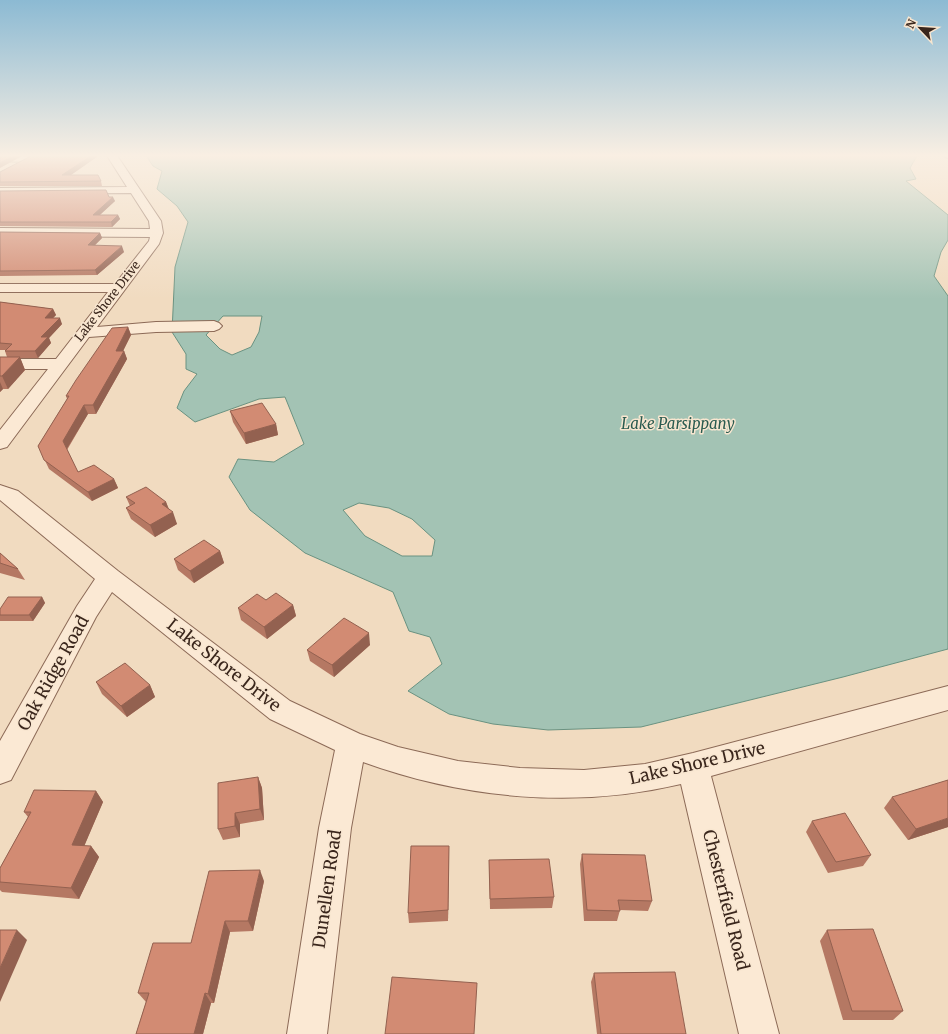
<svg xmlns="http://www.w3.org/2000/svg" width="948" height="1034" font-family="Merriweather,serif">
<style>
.water{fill:#a3c3b4;stroke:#6a9281;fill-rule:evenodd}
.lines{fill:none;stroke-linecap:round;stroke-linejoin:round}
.minor-casing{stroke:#8c6a57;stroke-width:2}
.minor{fill:#fbe9d4;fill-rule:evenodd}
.wall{fill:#b57863}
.shaded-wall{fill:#936150}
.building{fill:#d28b73;stroke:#936150}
.labels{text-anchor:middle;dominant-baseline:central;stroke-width:3;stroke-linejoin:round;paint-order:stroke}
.far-street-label{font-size:12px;fill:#3a261c;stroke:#f8e6d0}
.water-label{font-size:15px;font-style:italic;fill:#2a5b50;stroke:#f8e6d0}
.near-street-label{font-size:17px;fill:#3a261c;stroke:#f8e6d0}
</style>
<rect width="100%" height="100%" fill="#f1dbc0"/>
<path class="water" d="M145,154H918L910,168L916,179L906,181L948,215V240L941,252L934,276L948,296V649L843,677L641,727L548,730L493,724L449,714L408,691L442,664L430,637L409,631L393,592L305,553L250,510L229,477L238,459L274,462L304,444L285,397L259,399L195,422L177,408L184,391L197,374L186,369V354L172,332L175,267L188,222L177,206L157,189L162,171L153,166ZM223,316H262L259,332L251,347L232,355L220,349L206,335ZM359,503L389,508L412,519L435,540L432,556H402L365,536L343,510Z"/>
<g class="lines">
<g class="minor-casing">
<g id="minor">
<path d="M106,154H116L161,221L163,233L159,244L97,327L156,322L214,321L219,323L222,326L219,329L214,331L156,332L89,337L7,447L0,449V430L48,369H0V359H56L108,292H0V284H115L149,241L150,237L0,236V228L150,229L149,221L131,193L0,194V188L127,187Z"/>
<path d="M943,154H948V158L945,157Z"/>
<path d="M0,155L26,156L31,159L26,162L0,161Z"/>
<path d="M0,485L18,491L118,571L290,701L360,734L398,747L458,761L520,768L584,770L645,764L693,753L948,686V710L711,776L779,1034H739L681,784C576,809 465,799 363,762L351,828L327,1034H287L319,828L335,750L270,719L112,592L96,617L11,780L0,784V741L77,606L95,579L0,500Z"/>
</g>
</g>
<use href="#minor" class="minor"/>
</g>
<g class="wall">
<path d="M35,154H101L70,175L101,181L102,186H0V172Z"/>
<path d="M0,191L109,197L115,201L100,215H118L120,219L112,227L0,226Z"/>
<path d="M0,232L100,233L102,238L95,245L124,252L97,275L0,276Z"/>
<path d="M0,302L53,309L56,315L53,318L62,324L49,338L51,343L38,358H20L25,370L8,389H3L0,392V357H7L5,351L6,350H0Z"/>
<path d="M128,327L131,335L123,351H124L127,359L96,414H88L67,450L78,472L114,479L118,488L92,501L49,469L38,446L67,399L66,396Z"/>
<path d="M230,411L276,424L278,435L246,444L233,422Z"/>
<path d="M126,497L166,502L169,509L177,524L155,537L131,519L126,508L130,506Z"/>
<path d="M220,551L224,563L194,583L178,570L174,559Z"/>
<path d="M0,553L18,569L25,580L0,573Z"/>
<path d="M42,597L45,603L33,621H0V609Z"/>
<path d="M266,600L293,605L296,616L267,639L241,620L238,608Z"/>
<path d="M370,645L334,677L310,661L307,650Z"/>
<path d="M96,682L150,685L155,697L127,717L102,694Z"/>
<path d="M258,777L262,788L264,820L240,824V837L223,840L218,829Z"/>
<path d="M96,791L103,802L84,846H91L99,857L79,899L2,892L0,890V868L28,817L24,812Z"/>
<path d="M892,797L948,827L908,840L884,808Z"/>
<path d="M812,821L871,855L863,866L828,873L806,832Z"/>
<path d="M449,846V856L448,921L409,923L408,913Z"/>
<path d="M582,854L652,901L648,911L620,910L617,921H584L580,864Z"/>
<path d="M489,860L554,897L552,908L490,909Z"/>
<path d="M264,881L253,931L230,932L214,1003H211L203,1034H136L146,1002L138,993L191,943Z"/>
<path d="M827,930L903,1011L893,1020H843L820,941Z"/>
<path d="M594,973L686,1034H597L591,982Z"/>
</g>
<g class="shaded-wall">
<path d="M17,154H26L0,168V163Z"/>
<path d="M94,154H101L64,180L62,175Z"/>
<path d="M113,197L115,201L94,220L93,215Z"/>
<path d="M118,215L120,219L112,227L111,222Z"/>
<path d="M100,233L102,238L90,250L88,245Z"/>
<path d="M122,246L124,252L97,275L95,270Z"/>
<path d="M53,309L56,315L47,324L45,318Z"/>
<path d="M60,318L62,324L49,338L51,343L38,358L35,351L41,337Z"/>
<path d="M128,327L131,335L119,359L116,351Z"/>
<path d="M124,351L127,359L96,414L93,405Z"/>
<path d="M20,357L25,370L8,389L2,376Z"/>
<path d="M0,382L3,389L0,392Z"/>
<path d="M84,405L88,414L66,450L63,441Z"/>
<path d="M276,424L278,435L246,444L244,433Z"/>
<path d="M114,479L118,488L92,501L88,492Z"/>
<path d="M166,502L170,513L162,504Z"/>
<path d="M173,512L177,524L155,537L150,525Z"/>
<path d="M220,551L224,563L194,583L190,571Z"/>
<path d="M42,597L45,603L33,621L29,615Z"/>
<path d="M293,605L296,616L267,639L264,627Z"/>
<path d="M369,633L370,645L334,677L332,665Z"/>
<path d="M150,685L155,697L127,717L121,706Z"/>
<path d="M258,777L262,788L264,820L260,809Z"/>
<path d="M96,791L103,802L80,856L72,845Z"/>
<path d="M235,813L240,824V837L235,826Z"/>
<path d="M948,818V827L908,840L916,829Z"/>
<path d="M91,846L99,857L79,899L71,888Z"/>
<path d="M449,846V856L448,921V910Z"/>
<path d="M260,870L264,881L253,931L248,921Z"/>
<path d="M225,921L230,932L214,1003L208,994Z"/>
<path d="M17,930L27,940L0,1002V968Z"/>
<path d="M205,993L211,1003L203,1034H194Z"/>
</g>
<g class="building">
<path d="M0,154H17L0,163Z"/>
<path d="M35,154H94L62,175H98L101,181L0,182V172Z"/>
<path d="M106,190L109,197H113L93,215H118L111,222H0V191Z"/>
<path d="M0,232L100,233L88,245L122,246L95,270L0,271Z"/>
<path d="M0,302L53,309L45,318H60L41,337H48L35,351H5L12,344L0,343Z"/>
<path d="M128,327L116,351H124L93,405H84L63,441L78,472L94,465L114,479L88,492L44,460L38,446L69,396H66L76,380L112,328Z"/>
<path d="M0,357H20L2,376H0Z"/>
<path d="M262,403L276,424L244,433L230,411Z"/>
<path d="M146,487L166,502L162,504L173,512L150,525L126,508L135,503L126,497Z"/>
<path d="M204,540L220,551L190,571L174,559Z"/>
<path d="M0,553L18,569L0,563Z"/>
<path d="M276,593L293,605L264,627L238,608L257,594L266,600Z"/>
<path d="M8,597H42L29,615H0V609Z"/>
<path d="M344,618L369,633L332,665L307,650Z"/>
<path d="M125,663L150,685L121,706L96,682Z"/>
<path d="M258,777L260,809L235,813V826L218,829V783Z"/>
<path d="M948,780V818L916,829L892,797Z"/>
<path d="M34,790L96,791L72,845L91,846L71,888L0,882V868L31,812H24Z"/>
<path d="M845,813L871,855L836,862L812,821Z"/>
<path d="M411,846H449L448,910L408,913Z"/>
<path d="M582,854L645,855L652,901L618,900L620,911L587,910Z"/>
<path d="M549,859L554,897L490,899L489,860Z"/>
<path d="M260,870L248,921H225L208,994L205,993L194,1034H136L149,993H138L153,943H191L209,871Z"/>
<path d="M873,929L903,1011H852L827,930Z"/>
<path d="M0,930H17L0,968Z"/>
<path d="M675,972L686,1034H601L594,973Z"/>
<path d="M392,977L477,983L474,1034H385Z"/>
</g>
<linearGradient id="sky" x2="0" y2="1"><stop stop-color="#8cbad3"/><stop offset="0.52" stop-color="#f9efe3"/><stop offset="1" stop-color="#f9efe3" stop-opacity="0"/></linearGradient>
<rect width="948" height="299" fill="url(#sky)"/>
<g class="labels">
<g class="far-street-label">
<text transform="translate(107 301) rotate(-52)">Lake Shore Drive</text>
</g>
<g class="water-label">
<text x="678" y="423">Lake Parsippany</text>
</g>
<g class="near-street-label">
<text transform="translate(224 665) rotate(38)">Lake Shore Drive</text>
<text transform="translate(53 673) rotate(-61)">Oak Ridge Road</text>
<text transform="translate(697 763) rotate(-13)">Lake Shore Drive</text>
<text transform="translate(327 889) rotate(-82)">Dunellen Road</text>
<text transform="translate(726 900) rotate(76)">Chesterfield Road</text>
</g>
</g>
<g transform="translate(920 28) rotate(295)" stroke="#f8e6d0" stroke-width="3" paint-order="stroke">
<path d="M0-3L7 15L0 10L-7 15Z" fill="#3a261c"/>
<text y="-6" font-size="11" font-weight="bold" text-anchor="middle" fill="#3a261c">N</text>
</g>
</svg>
